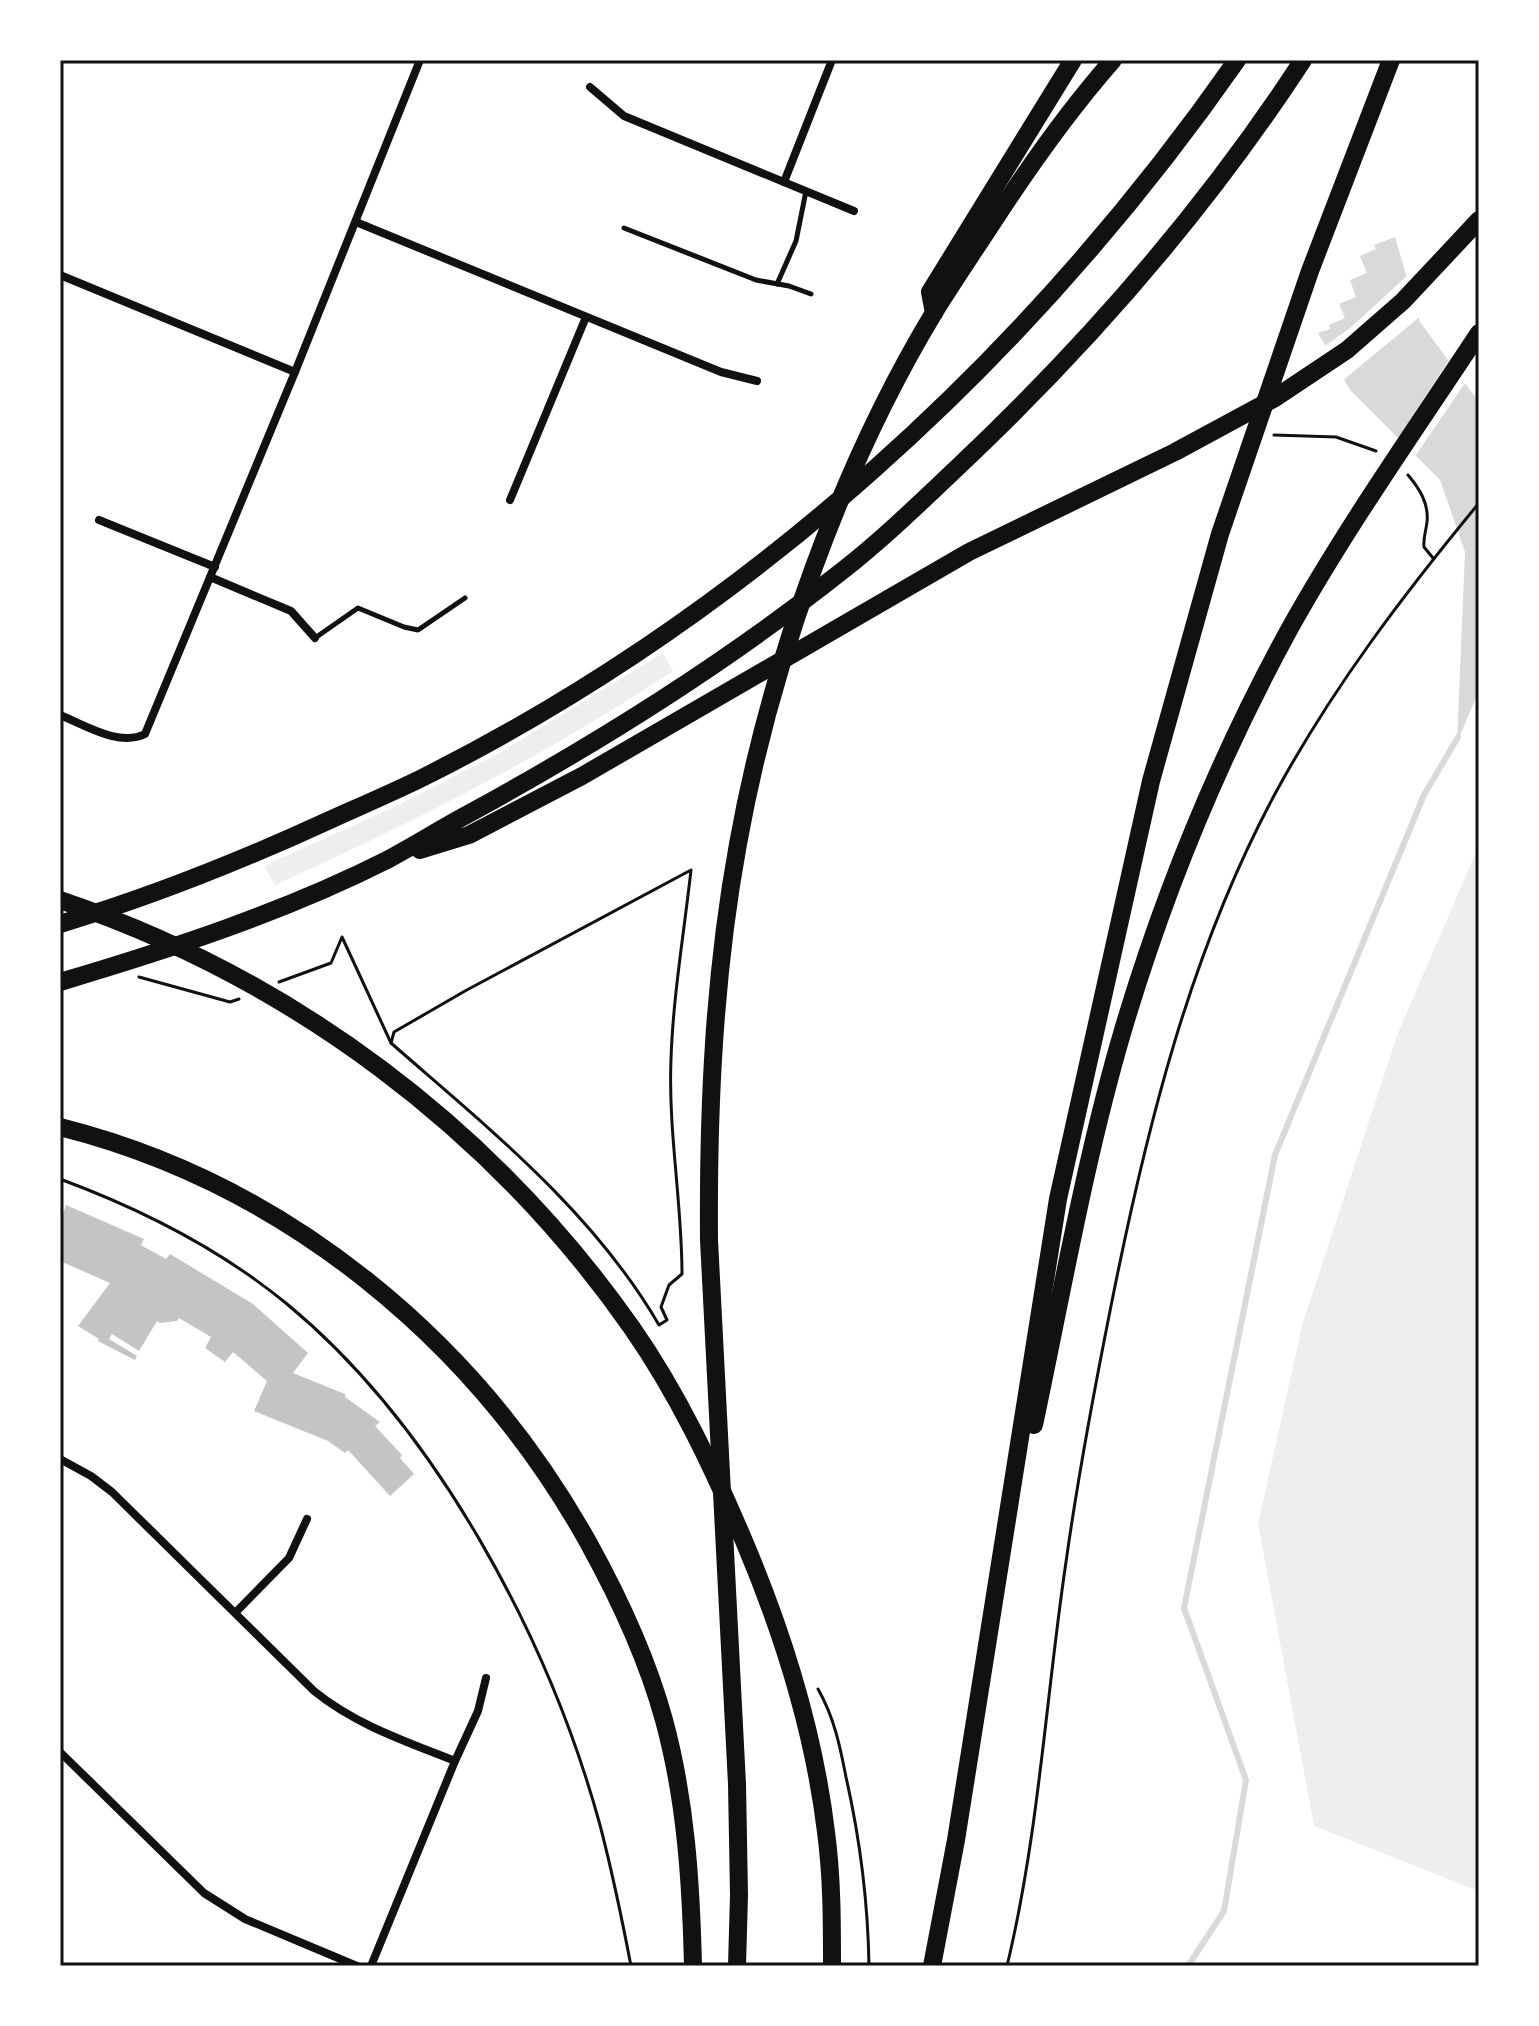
<svg xmlns="http://www.w3.org/2000/svg" width="1539" height="2026" font-family="'Noto Sans',sans-serif">
<style>
.green{fill:#eee}
.water{fill:#d9d9d9}
.pier{fill:#fff}
.lines{fill:none;stroke-linecap:round;stroke-linejoin:round}
.stream{stroke:#d9d9d9;stroke-width:6}
.building{fill:#c4c4c4}
.path{stroke:#111;stroke-width:3}
.service{stroke:#111;stroke-width:5}
.minor{stroke:#111;stroke-width:8}
.motorway{stroke:#111;stroke-width:18}
.neatline{fill:none;stroke:#111;stroke-width:3}
</style>
<rect width="100%" height="100%" fill="#fff"/>
<g class="green">
<path d="M663,653L673,671C546,755 413,823 275,885L264,866L394,807L494,756Z"/>
<path d="M1479,845V1891L1314,1826L1258,1524L1303,1322L1398,1033Z"/>
</g>
<path class="water" d="M1395,237L1420,322L1479,402V691L1457,742L1465,552L1440,480L1350,390L1318,333L1330,329L1329,325L1345,318L1339,304L1356,297L1350,280L1367,273L1360,256L1376,249L1374,245Z"/>
<g class="pier">
<path d="M1410,273L1422,315L1341,382L1322,348L1349,329Z"/>
<path d="M1451,357L1468,379L1413,459L1396,442Z"/>
</g>
<g class="lines">
<path class="stream" d="M1188,1966L1224,1911L1246,1780L1184,1608L1275,1155L1424,795L1458,737"/>
</g>
<path class="building" d="M66,1205L144,1239L141,1245L166,1259L170,1254L253,1304L308,1353L293,1373L345,1394V1397L380,1422L375,1426L402,1455L400,1458L414,1474L390,1496L348,1450L345,1453L328,1441L254,1411L267,1381L233,1352L225,1362L205,1348L211,1337L179,1318L177,1321L160,1323L157,1321L139,1351L112,1334L109,1339L137,1356L135,1360L98,1341L99,1339L78,1326L110,1283L60,1261V1213L63,1214Z"/>
<g class="lines">
<g class="path">
<path d="M1274,435L1336,437L1376,451"/>
<path d="M1408,475C1419,488 1429,503 1427,522C1426,531 1423,538 1424,547L1433,558"/>
<path d="M691,870C684,933 673,997 671,1059C668,1131 682,1202 682,1274L669,1285L661,1307L667,1320L659,1325C593,1211 488,1128 391,1043L394,1032L465,991Z"/>
<path d="M139,977L230,1002L239,999"/>
<path d="M279,982L331,963L342,937L391,1043"/>
<path d="M60,1179C141,1209 219,1248 287,1304C436,1427 549,1639 600,1825C612,1871 622,1919 631,1966"/>
<path d="M818,1689C834,1717 840,1746 846,1777C860,1839 868,1902 869,1966"/>
<path d="M1007,1966C1039,1833 1046,1696 1066,1562C1078,1476 1094,1391 1111,1306C1146,1130 1190,951 1276,792C1333,687 1404,594 1479,503"/>
</g>
<g class="service">
<path d="M624,228L756,280L789,286L811,294"/>
<path d="M777,284L796,241L806,191"/>
<path d="M315,638L358,608L404,627L418,630L465,598"/>
</g>
<g class="minor">
<path d="M590,87L624,116L854,211"/>
<path d="M784,182L832,60"/>
<path d="M356,222L721,372L757,381"/>
<path d="M60,275L295,372"/>
<path d="M510,500L586,317"/>
<path d="M99,520L215,567"/>
<path d="M210,577L291,611L315,638"/>
<path d="M60,715C85,725 119,747 145,734L295,372L420,60"/>
<path d="M60,1459L91,1476L112,1492L314,1691C356,1725 405,1741 455,1761"/>
<path d="M236,1612L289,1558L307,1519"/>
<path d="M60,1752L204,1893L245,1919L357,1966"/>
<path d="M371,1966L455,1761L478,1711L486,1678"/>
</g>
<g class="motorway">
<path d="M934,313L930,292L1073,60"/>
<path d="M420,850L469,835L582,776L969,552L1175,452L1275,398L1347,350L1403,301L1479,220"/>
<path d="M60,900C291,978 492,1128 632,1328C678,1394 713,1468 744,1541C783,1633 814,1732 826,1832C832,1877 832,1921 832,1966"/>
<path d="M60,924C154,896 243,860 332,819C361,806 391,793 420,779C747,616 1029,358 1237,60"/>
<path d="M60,982C171,949 284,912 387,860C415,845 442,828 470,813C600,742 726,663 842,571C883,539 922,501 960,465C1089,343 1206,209 1303,60"/>
<path d="M60,1127C286,1184 475,1340 588,1542C619,1598 647,1658 664,1720C686,1801 691,1883 693,1966"/>
<path d="M1034,1425C1062,1293 1085,1159 1123,1030C1164,892 1221,754 1290,628C1347,526 1415,430 1479,333"/>
<path d="M737,1966L739,1895L737,1784L709,1240C708,1107 714,975 738,844C770,666 841,466 935,311C953,282 972,254 991,225C1028,168 1068,111 1113,60"/>
<path d="M932,1966L956,1840L1058,1199L1151,781L1220,534L1310,271L1391,60"/>
</g>
</g>
<rect width="1539" height="2026" fill="none" stroke="#ffffff" stroke-width="124"/>
<rect x="62" y="62" width="1415" height="1902" class="neatline"/>
</svg>
